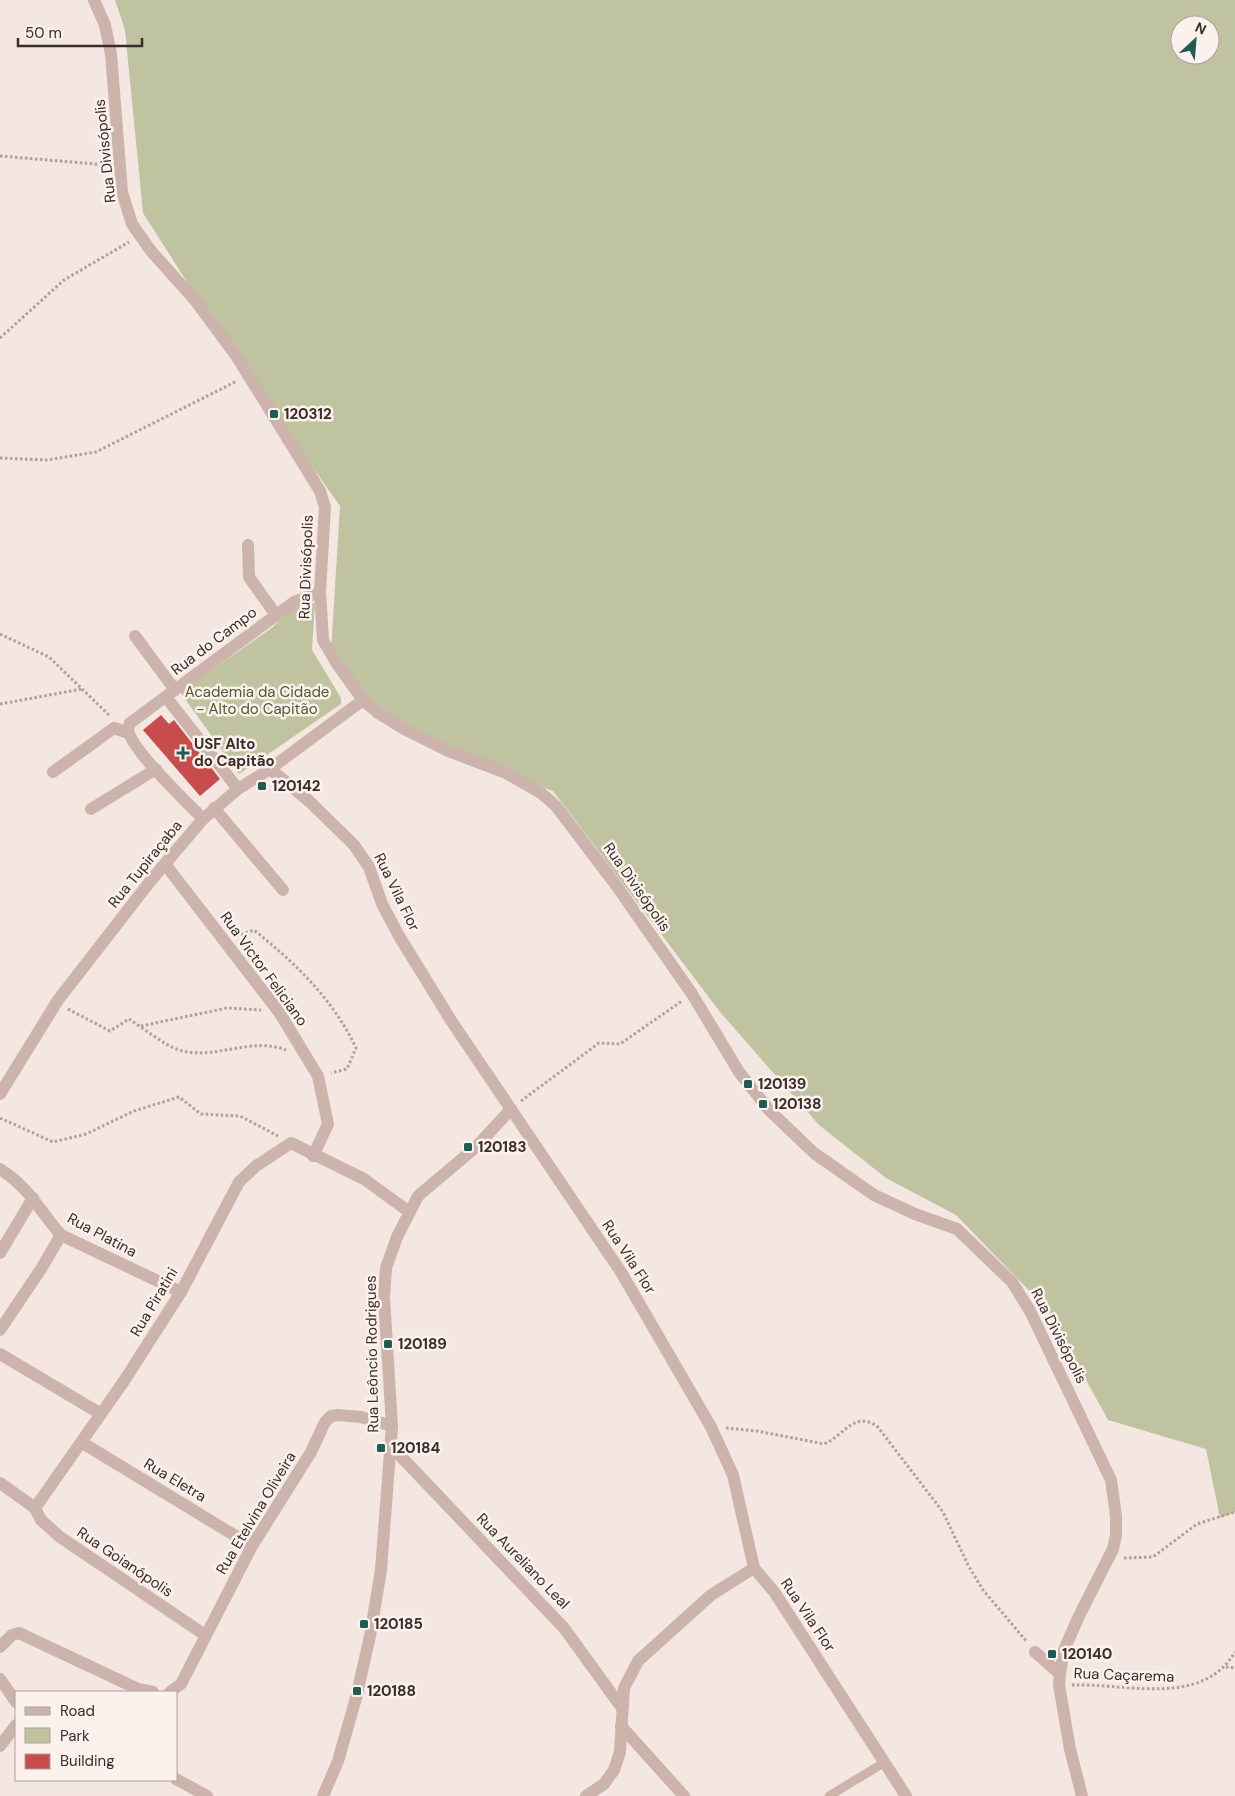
<svg xmlns="http://www.w3.org/2000/svg" width="1235" height="1796" font-family="'DM Sans',sans-serif">
<style>
.green{fill:#c0c3a0;fill-rule:evenodd}
.building{fill:#c74c4b}
.lines{fill:none;stroke-linecap:round;stroke-linejoin:round}
.path{stroke:#b89c96;stroke-width:3;stroke-dasharray:2.5 2.5;stroke-linecap:butt}
.service{stroke:#ccb3ac;stroke-width:9}
.minor{stroke:#ccb3ac;stroke-width:12}
.poi-dot{fill:#1f5d52;stroke:#fbf1ed;stroke-width:2}
.labels{text-anchor:middle;dominant-baseline:central;stroke-width:5;stroke-linejoin:round;paint-order:stroke}
.street-label{font-size:15px;fill:#3a2c2b;stroke:#fbf1ed}
.poi-label{font-size:15px;font-weight:bold;fill:#3a2c2b;stroke:#fbf1ed;text-anchor:start}
.park-label{font-size:15px;fill:#53592e;stroke:#fbf1ed}
</style>
<rect width="100%" height="100%" fill="#f4e6e0"/>
<g class="green">
<path d="M115,0H1235V1512L1220,1518L1206,1449L1108,1420L1048,1310L956,1215L886,1178L819,1125L720,1012L553,791L443,752L378,719L331,652L340,506L242,368L143,213L125,30ZM1180,25H1210V55H1180Z"/>
<path d="M310,602L315,604L312,650L341,698V704L239,774L180,692L273,627L288,611Z"/>
</g>
<path class="building" d="M161,715L169,724L174,720L220,779L200,796L143,730Z"/>
<g class="lines">
<g class="path">
<path d="M0,156L107,165"/>
<path d="M0,338L64,280L129,242"/>
<path d="M0,458L47,460L96,452L237,381"/>
<path d="M0,634L49,657L110,716"/>
<path d="M0,704L82,689"/>
<path d="M236,936L254,930C295,963 333,999 356,1048L347,1069L331,1073"/>
<path d="M68,1009L110,1031L129,1019C143,1028 164,1045 179,1050C214,1061 251,1036 286,1050"/>
<path d="M141,1026L227,1008L261,1010"/>
<path d="M521,1101L599,1043L620,1044L682,1001"/>
<path d="M0,1118L53,1142L86,1134L134,1111L179,1097L201,1114L240,1116L278,1136"/>
<path d="M726,1428L757,1431L824,1444C845,1435 853,1411 877,1426L943,1512L968,1565L983,1590L1027,1642"/>
<path d="M1124,1558L1153,1557L1197,1524L1235,1512"/>
<path d="M1226,1667L1235,1668"/>
<path d="M1072,1685C1126,1683 1202,1708 1235,1652"/>
</g>
<path class="service" d="M829,1796L885,1762"/>
<g class="minor">
<path d="M94,0L105,25L111,54L122,192L132,224L151,251L194,299L237,357L320,491L325,507L320,592L323,640L337,664L363,700L378,713L404,729L448,751L506,773L541,793L556,806L616,885L692,994L739,1072L769,1110L814,1153L874,1195L915,1214L957,1229L1012,1282L1030,1311L1111,1480L1116,1516V1535L1113,1549L1079,1616L1064,1650L1060,1674L1059,1685L1070,1749L1082,1796"/>
<path d="M248,545L249,577L276,615"/>
<path d="M135,636L175,690"/>
<path d="M166,697L238,789"/>
<path d="M270,769L309,801L354,845L369,867L382,904L399,936L452,1022L621,1272L711,1427L733,1475L754,1568L775,1593L906,1796"/>
<path d="M53,772L114,728L128,733"/>
<path d="M214,808L283,890"/>
<path d="M91,809L156,769"/>
<path d="M203,819C187,802 130,749 128,729L130,723L294,602L320,592"/>
<path d="M165,864L279,1012L318,1076L328,1124L313,1156"/>
<path d="M0,1094L58,1000L152,879L203,819L238,789L270,769L363,700"/>
<path d="M0,1169C30,1188 38,1209 61,1235L181,1292"/>
<path d="M0,1253L33,1198"/>
<path d="M0,1330L41,1269L61,1235"/>
<path d="M0,1354L101,1414"/>
<path d="M81,1442L252,1546"/>
<path d="M390,1445L564,1628L622,1708"/>
<path d="M0,1483L35,1508L41,1520L60,1537L205,1635"/>
<path d="M35,1508L124,1381L181,1292L239,1182L256,1166L291,1143L364,1179L408,1211"/>
<path d="M0,1647L12,1635L19,1633L138,1689L153,1692"/>
<path d="M1035,1652L1060,1674"/>
<path d="M0,1679L16,1702"/>
<path d="M170,1692L181,1684L252,1546L311,1452L325,1422L331,1416L338,1415L361,1417L392,1426"/>
<path d="M621,1726L684,1796"/>
<path d="M0,1746L16,1725"/>
<path d="M176,1779L207,1796"/>
<path d="M323,1796L338,1761L356,1698L370,1636L381,1570L392,1426L384,1297L386,1268L397,1237L418,1196L476,1147L511,1109"/>
<path d="M586,1796L604,1784L614,1770L620,1752L624,1688L638,1661L711,1595L754,1568"/>
</g>
</g>
<g class="poi-dot">
<rect x="269" y="409" width="10" height="10" rx="2.5"/>
<path d="M180.5 745.5h5v5h5v5h-5v5h-5v-5h-5v-5h5z"/>
<rect x="257" y="781" width="10" height="10" rx="2.5"/>
<rect x="743" y="1079" width="10" height="10" rx="2.5"/>
<rect x="758" y="1099" width="10" height="10" rx="2.5"/>
<rect x="463" y="1142" width="10" height="10" rx="2.5"/>
<rect x="383" y="1339" width="10" height="10" rx="2.5"/>
<rect x="376" y="1443" width="10" height="10" rx="2.5"/>
<rect x="359" y="1619" width="10" height="10" rx="2.5"/>
<rect x="1047" y="1649" width="10" height="10" rx="2.5"/>
<rect x="352" y="1686" width="10" height="10" rx="2.5"/>
</g>
<g class="labels">
<g class="street-label">
<text transform="translate(105 151) rotate(-96)">Rua Divisópolis</text>
<text transform="translate(306 567) rotate(-88)">Rua Divisópolis</text>
<text transform="translate(214 641) rotate(-37)">Rua do Campo</text>
<text transform="translate(145 864) rotate(-51)">Rua Tupiraçaba</text>
<text transform="translate(637 887) rotate(55)">Rua Divisópolis</text>
<text transform="translate(397 892) rotate(64)">Rua Vila Flor</text>
<text transform="translate(264 969) rotate(54)">Rua Victor Feliciano</text>
<text transform="translate(102 1235) rotate(28)">Rua Platina</text>
<text transform="translate(629 1257) rotate(57)">Rua Vila Flor</text>
<text transform="translate(154 1302) rotate(-59)">Rua Piratini</text>
<text transform="translate(1059 1336) rotate(63)">Rua Divisópolis</text>
<text transform="translate(372 1354) rotate(-91)">Rua Leôncio Rodrigues</text>
<text transform="translate(175 1480) rotate(31)">Rua Eletra</text>
<text transform="translate(256 1513) rotate(-59)">Rua Etelvina Oliveira</text>
<text transform="translate(523 1561) rotate(46)">Rua Aureliano Leal</text>
<text transform="translate(125 1562) rotate(34)">Rua Goianópolis</text>
<text transform="translate(808 1615) rotate(56)">Rua Vila Flor</text>
<text transform="translate(1124 1675) rotate(2)">Rua Caçarema</text>
</g>
<g class="poi-label">
<text x="284" y="414">120312</text>
<text x="194" y="744">USF Alto<tspan x="194" dy="17">do Capitão</tspan></text>
<text x="272" y="786">120142</text>
<text x="758" y="1084">120139</text>
<text x="773" y="1104">120138</text>
<text x="478" y="1147">120183</text>
<text x="398" y="1344">120189</text>
<text x="391" y="1448">120184</text>
<text x="374" y="1624">120185</text>
<text x="1062" y="1654">120140</text>
<text x="367" y="1691">120188</text>
</g>
<g class="park-label">
<text x="257" y="692">Academia da Cidade<tspan x="257" dy="17">- Alto do Capitão</tspan></text>
</g>
</g>
<rect x="15" y="1691" width="162" height="90" fill="#fbf1ed" stroke="#aea29f"/>
<rect x="25" y="1707" width="25" height="8" fill="#ccb3ac" stroke="#aea29f"/>
<text x="60" y="1716" font-size="15" fill="#3a2c2b">Road</text>
<rect x="25" y="1728" width="25" height="15" fill="#c0c3a0" stroke="#aea29f"/>
<text x="60" y="1741" font-size="15" fill="#3a2c2b">Park</text>
<rect x="25" y="1754" width="25" height="15" fill="#c74c4b" stroke="#aea29f"/>
<text x="60" y="1766" font-size="15" fill="#3a2c2b">Building</text>
<g transform="translate(1195 40) rotate(26)"><circle r="24" fill="#fbf1ed" stroke="#aea29f"/>
<path d="M0-4L9 19L0 12L-9 19Z" fill="#1f5d52"/>
<text y="-8" font-size="14" font-weight="bold" text-anchor="middle" fill="#3a2c2b">N</text>
</g>
<path d="M18 38v8h124v-8" fill="none" stroke="#3a2c2b" stroke-width="2.5"/>
<text x="25" y="38" font-size="15" fill="#3a2c2b" stroke="#fbf1ed" stroke-width="4" paint-order="stroke">50 m</text>
</svg>
